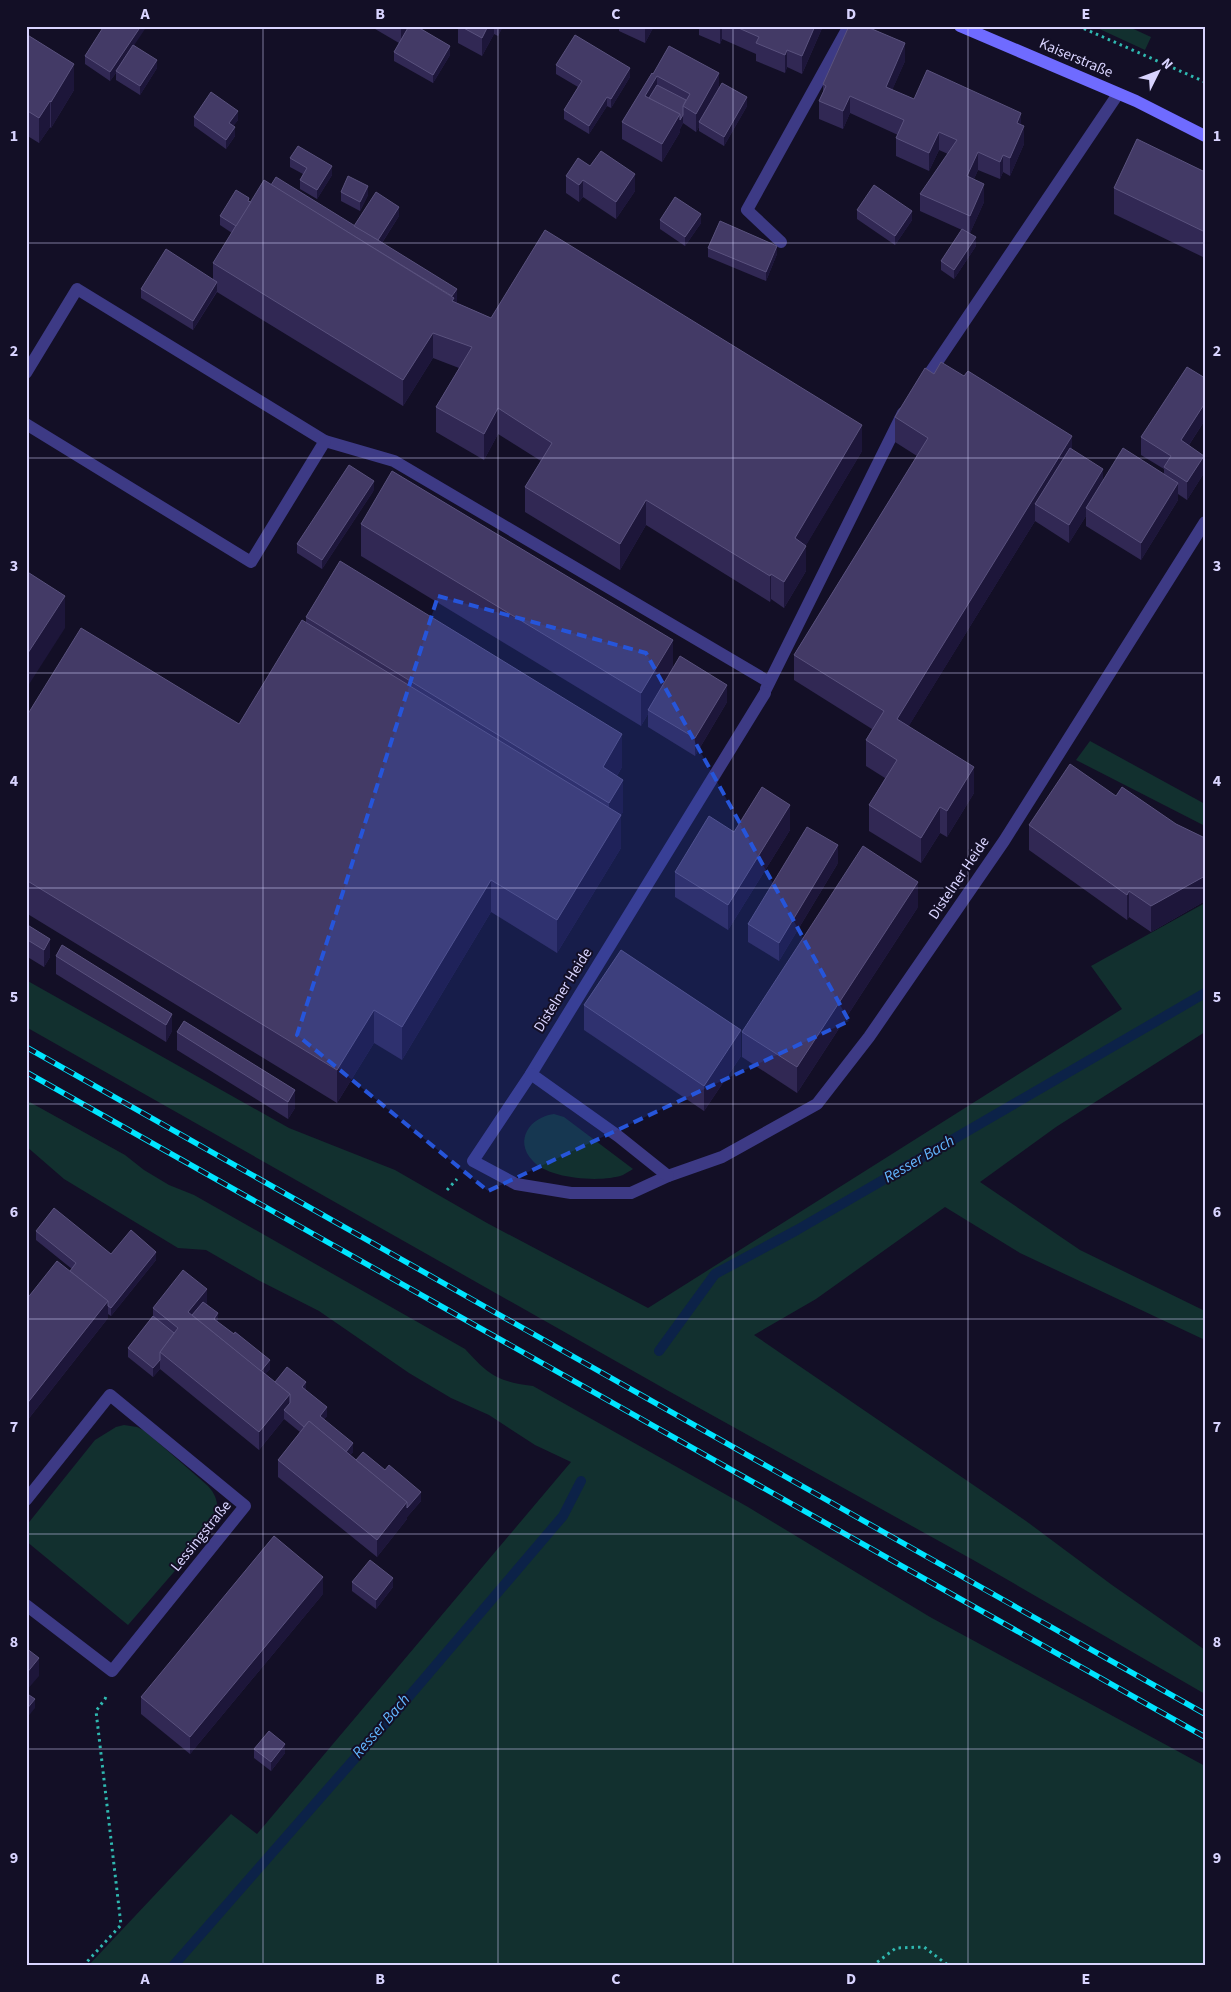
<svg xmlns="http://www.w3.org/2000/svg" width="1231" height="1992" font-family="'Source Sans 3',sans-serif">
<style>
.green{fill:#12302f}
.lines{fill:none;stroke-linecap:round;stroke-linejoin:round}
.stream{stroke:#0c2248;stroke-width:10}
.path{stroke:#2fb8b0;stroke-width:3;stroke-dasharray:2.5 4;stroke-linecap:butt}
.lane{stroke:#3d3a85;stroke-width:12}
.street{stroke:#3d3a85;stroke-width:12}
.secondary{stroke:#6f6bff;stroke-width:12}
.rail-casing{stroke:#00e5ff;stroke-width:5.5}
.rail{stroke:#130f26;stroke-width:4;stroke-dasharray:11;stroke-linecap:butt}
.wall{fill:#312854}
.shaded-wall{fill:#1d163a}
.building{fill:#433a66;stroke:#5a527e}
.marked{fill:#2655da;fill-opacity:0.2;stroke:#2655da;stroke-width:4;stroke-dasharray:10 6;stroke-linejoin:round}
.grid{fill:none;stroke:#d9d4ff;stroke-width:1;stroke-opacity:0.55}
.labels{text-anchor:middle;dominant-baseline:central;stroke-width:4;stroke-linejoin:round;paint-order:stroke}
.street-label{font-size:15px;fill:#d9d4ff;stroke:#130f26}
.water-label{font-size:16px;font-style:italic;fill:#62b6ff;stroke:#130f26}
.neatline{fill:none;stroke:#d9d4ff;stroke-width:2}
.grid-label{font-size:16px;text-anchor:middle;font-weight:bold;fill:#d9d4ff}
</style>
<rect width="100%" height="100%" fill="#130f26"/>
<g class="green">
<path d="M1093,26H1127L1151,37L1145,50Z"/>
<path d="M1090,741L1205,804V826L1076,760Z"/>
<path d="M1205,903V1032L1056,1127L980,1182L1080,1250L1205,1311V1340L1020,1253L945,1207L816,1299L754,1335L1026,1521L1112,1585L1205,1650V1694L975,1561L665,1389L26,1027V980L289,1128L395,1170L487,1223L648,1308L1122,1009L1091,966Z"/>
<path d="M26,1100L125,1155L144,1170L169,1185L194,1195L465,1349C489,1375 496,1381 533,1386L748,1507L930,1617L1205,1766V1966H88L231,1814L257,1834L571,1462L535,1445L489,1415L451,1398L409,1373L319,1311L258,1280L206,1250L178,1248L64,1179L26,1146Z"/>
<path d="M554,1114L564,1117L633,1169C630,1171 626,1173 623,1175C601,1183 547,1179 532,1160C514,1140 530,1117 554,1114Z"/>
<path d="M124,1425L137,1427L145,1431L208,1486C220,1499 219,1512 212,1528L128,1625L26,1541V1526L95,1440L116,1427Z"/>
</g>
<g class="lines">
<g class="stream">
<path d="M659,1351L715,1274L797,1230L1205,993"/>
<path d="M173,1966L406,1700L563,1516L581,1481"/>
</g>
<g class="path">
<path d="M1078,26L1205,82"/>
<path d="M447,1190L457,1179"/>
<path d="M83,1966L121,1925L96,1711L105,1699L107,1694"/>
<path d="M872,1966L896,1948L924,1947L949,1966"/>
</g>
<g class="lane">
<path d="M781,242L747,210L849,26"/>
<path d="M26,373L77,289L325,441L394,461L769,682"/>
<path d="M921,386L1118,94"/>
<path d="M26,424L251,562L325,441"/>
<path d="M766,689L903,413"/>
</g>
<g class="street">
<path d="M765,693L531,1074L473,1161L516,1184L571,1193H631L668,1176L722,1157L817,1104L869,1037L1004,841L1205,522"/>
<path d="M531,1074L618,1136L668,1176"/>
<path d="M26,1500L110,1395L245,1506L112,1671L26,1605"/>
</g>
<path class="secondary" d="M960,26L1136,101L1205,136"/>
<g class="rail-casing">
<g id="rail">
<path d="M26,1047L1205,1714"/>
<path d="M26,1072L1205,1737"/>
</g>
</g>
<use href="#rail" class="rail"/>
</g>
<g class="wall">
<path d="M370,26H416L450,55L433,83L394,61V52L399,43Z"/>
<path d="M458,26H503L498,36L494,34L482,56L458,43Z"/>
<path d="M619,26H654L645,43L619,31Z"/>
<path d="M695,26H823L802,74L787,67L785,73L756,61V54L722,39L720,44L699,35V28Z"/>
<path d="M26,34L74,90L51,128L50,127L39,143L26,135Z"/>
<path d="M134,45L157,68L140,95L116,80V73L110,81L85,64V56Z"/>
<path d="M905,61L892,90L914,99L1021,125L1024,144L1010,176L1003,172L1000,179L978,170L974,179L984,202L970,233L976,246L954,279L941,270V261L962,230L920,211V194L948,154L939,150L929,171L896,156V138L898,135L850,113L843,129L819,119V101L823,92V84Z"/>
<path d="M556,65L630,77L611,108L607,106L589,134L564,119V110L578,87L556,74Z"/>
<path d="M652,73L719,87L747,106L724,146L699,131V127L696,132L683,123L680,129V132L662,162L622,139V122Z"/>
<path d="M194,117L238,120L233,126L235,136L226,149L194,126Z"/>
<path d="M290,158L332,175L317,199L300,189V180L303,174L290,167Z"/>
<path d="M590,166L635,191L616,219L583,197L579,202L566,193V176Z"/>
<path d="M1205,172V258L1114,214V188Z"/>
<path d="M271,185L354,226L399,216L382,243L457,303L491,318L862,451L806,545V571L784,608L771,599L770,602L646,525L620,570L525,512V487L541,461L498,434L484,460L436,432V407L459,368L433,358L403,406L217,292L193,330L141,298V289L213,279V263L232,233L220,225V216L249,201L251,202Z"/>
<path d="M341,192L368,195L360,211L341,201Z"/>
<path d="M857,210L912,220L895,245L857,219Z"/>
<path d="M660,220L701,223L685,246L660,229Z"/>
<path d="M708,248L777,254L766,281L708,257Z"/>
<path d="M1205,316V330L1203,329V320Z"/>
<path d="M934,374L1072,450L1103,480L1164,474V469L1141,455V437L1205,378V420L1189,445L1204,473L1187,500L1178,494V500L1141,560L1086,526V516L1069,543L1035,521L908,727L974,793L947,837L940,833L921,863L869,831V805L885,778L866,766V740L872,729L794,680V655L917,456L895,442V417Z"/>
<path d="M374,490L322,569L297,553V544Z"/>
<path d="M361,524L673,669L727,702L695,756L648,727V714L641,726L361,556Z"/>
<path d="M306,617L622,767L617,776L623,812L621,815V848L557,953L491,912L402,1060L374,1043L337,1103L26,913V717L239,724L306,622Z"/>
<path d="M1116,796L1204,838L1205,837V901L1151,932L1129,917L1127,920L1029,850V825Z"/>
<path d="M790,830L728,930L675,897V872L734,832Z"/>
<path d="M838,863L779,961L748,942V924Z"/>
<path d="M918,907L797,1093L742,1057V1032Z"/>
<path d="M26,924L50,957L44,967L26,956Z"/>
<path d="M56,956L172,1014V1031L166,1042L56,974Z"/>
<path d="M584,1005L741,1056L704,1111L584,1030Z"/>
<path d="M177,1032L295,1090V1108L288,1119L177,1050Z"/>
<path d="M36,1231L111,1254L156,1260L111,1316L108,1314V1318L26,1422V1300L70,1271L72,1269L36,1240Z"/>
<path d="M207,1304L218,1322L270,1369L265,1374L275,1382L306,1390L327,1416L324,1419L353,1452L350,1455L356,1460L421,1501L407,1517V1519L377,1557L278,1477V1460L300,1432L284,1419L259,1450L160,1369L153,1377L128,1357V1348L153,1316V1308Z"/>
<path d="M352,1582L393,1587L376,1609L352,1591Z"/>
<path d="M323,1594L190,1754L141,1714V1697Z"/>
<path d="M254,1749L285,1753L271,1771L254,1758Z"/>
</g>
<g class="shaded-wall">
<path d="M141,26H147L117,71H116V73L110,81V72Z"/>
<path d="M402,26H412L401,45V27Z"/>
<path d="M488,26H494V34L482,56V38Z"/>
<path d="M498,26H503L498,36Z"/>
<path d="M645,26H654L645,43Z"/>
<path d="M720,26H722V39L720,44Z"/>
<path d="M815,26H823L802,74V56Z"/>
<path d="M905,43V61L886,104V87Z"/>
<path d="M450,46V55L433,83V75Z"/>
<path d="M787,50V67L785,73V55Z"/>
<path d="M157,60V68L140,95V86Z"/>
<path d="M74,64V90L51,128V102Z"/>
<path d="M630,68V77L611,108V99Z"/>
<path d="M719,73V91L699,122V127L696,132V114Z"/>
<path d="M657,76V93L649,106L645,96Z"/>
<path d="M850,96V113L843,129V111Z"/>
<path d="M607,97V106L589,134V126Z"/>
<path d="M747,97V106L724,146V137Z"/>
<path d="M50,101V127L39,143V118Z"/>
<path d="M238,111V120L229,132V123Z"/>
<path d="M1021,113V130L1017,123Z"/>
<path d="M680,114L683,115V123L680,129V132L662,162V144Z"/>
<path d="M1024,126V144L1010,176V158Z"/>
<path d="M235,127V136L226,149V140Z"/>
<path d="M939,132V150L929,171V153Z"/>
<path d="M978,152V170L967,194V176Z"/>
<path d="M1003,155V172L1000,179V162Z"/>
<path d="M332,166V175L317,199V190Z"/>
<path d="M635,174V191L616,219V202Z"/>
<path d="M583,180V197L579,202V185Z"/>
<path d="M984,184V202L970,233V216Z"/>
<path d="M368,186V195L360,211V202Z"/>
<path d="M399,207V216L376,252V243Z"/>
<path d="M912,211V220L895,245V236Z"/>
<path d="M701,214V223L685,246V237Z"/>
<path d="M976,237V246L954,279V270Z"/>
<path d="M777,246V254L766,281V272Z"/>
<path d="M217,282V291L193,330V321Z"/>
<path d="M457,289V307L448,303Z"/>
<path d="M433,333V358L403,406V380Z"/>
<path d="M1205,403V420L1181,457V440Z"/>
<path d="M498,408V434L484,460V434Z"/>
<path d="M862,425V451L795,564V538Z"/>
<path d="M1072,436V462L1035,504V521L897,745V719Z"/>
<path d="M1204,456V473L1187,500V482Z"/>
<path d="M1103,469V486L1086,508V516L1069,543V525Z"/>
<path d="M374,481V490L322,569V560Z"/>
<path d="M1178,483V500L1141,560V543Z"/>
<path d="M646,500V525L620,570V544Z"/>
<path d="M806,546V571L784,608V582Z"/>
<path d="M771,574V599L770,602V576Z"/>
<path d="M65,596V628L26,689V656Z"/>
<path d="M673,640V673L648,710V714L641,726V693Z"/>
<path d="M727,685V702L695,756V738Z"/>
<path d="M622,734V767L603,800V767Z"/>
<path d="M974,767V793L947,837V811Z"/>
<path d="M623,780V812L621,815V848L557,953V920L609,835V803Z"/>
<path d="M790,805V830L728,930V905Z"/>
<path d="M940,807V833L921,863V838Z"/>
<path d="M838,845V863L779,961V943Z"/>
<path d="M1205,876V901L1151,932V906Z"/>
<path d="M491,880V912L402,1060V1027Z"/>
<path d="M918,882V907L797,1093V1067Z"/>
<path d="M1129,891V917L1127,920V895Z"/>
<path d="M50,939V957L44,967V950Z"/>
<path d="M374,1010V1043L337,1103V1070Z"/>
<path d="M172,1014V1031L166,1042V1025Z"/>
<path d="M741,1030V1056L704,1111V1086Z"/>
<path d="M295,1090V1108L288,1119V1102Z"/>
<path d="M156,1252V1260L111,1316V1308Z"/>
<path d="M207,1289V1306L193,1324L188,1312Z"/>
<path d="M108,1301V1318L26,1422V1405Z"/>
<path d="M218,1313V1322L214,1319Z"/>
<path d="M160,1360V1369L153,1377V1368Z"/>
<path d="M270,1360V1369L256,1385V1376Z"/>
<path d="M306,1382V1391L302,1387Z"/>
<path d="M290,1394V1412L284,1410V1419L259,1450V1432Z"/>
<path d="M327,1407V1416L320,1425V1416Z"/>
<path d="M353,1443V1452L341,1465V1457Z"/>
<path d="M421,1492V1501L407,1517V1519L377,1557V1540L407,1502Z"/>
<path d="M323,1577V1594L190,1754V1737Z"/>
<path d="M393,1578V1587L376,1609V1600Z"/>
<path d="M39,1658V1676L26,1691V1674Z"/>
<path d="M35,1699V1708L26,1719V1710Z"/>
<path d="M285,1744V1753L271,1771V1762Z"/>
</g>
<g class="building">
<path d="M104,26H141L110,72L85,56Z"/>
<path d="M409,26H416L450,46L433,75L394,52Z"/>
<path d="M460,26H488L482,38Z"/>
<path d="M734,26H815L802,56L787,50L785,55L756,43L759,37Z"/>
<path d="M849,26H865L905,43L886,87L914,99L927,70L1021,113L1017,123L1024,126L1010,158L1003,155L1000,162L978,152L967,176L984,184L970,216L920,194L957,140L939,132L929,153L896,138L904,120L850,96L843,111L819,101L826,86L823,84Z"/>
<path d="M26,34L74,64L51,102L50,101L39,118L26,110Z"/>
<path d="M575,35L630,68L611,99L607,97L589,126L564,110L582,81L556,65Z"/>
<path d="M133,45L157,60L140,86L116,71Z"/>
<path d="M669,46L719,73L696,114L683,106L690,94L657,76L645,96L680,114L662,144L622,122L652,73L653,74Z"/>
<path d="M722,83L747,97L724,137L699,122Z"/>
<path d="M657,85L686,100L683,106V115L680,120V114L649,98Z"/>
<path d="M211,92L238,111L229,123L235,127L226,140L194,117Z"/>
<path d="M1137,139L1205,172V232L1114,188Z"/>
<path d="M298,146L332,166L317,190L300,180L307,168L290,158Z"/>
<path d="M601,151L635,174L616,202L583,180L579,185L566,176L578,158L590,166Z"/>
<path d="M348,176L368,186L360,202L341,192Z"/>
<path d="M276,177L457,289L452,296L271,185Z"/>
<path d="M264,180L454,298L452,301L491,318L545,230L862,425L795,538L806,546L784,582L771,574L770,576L646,500L620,544L525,487L552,443L498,408L484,434L436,407L472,347L433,333L403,380L213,263Z"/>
<path d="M874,185L912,211L895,236L857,210Z"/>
<path d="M236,190L249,198L248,201L251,202L236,226L220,216Z"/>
<path d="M376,192L399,207L378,240L354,226Z"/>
<path d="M675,197L701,214L685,237L660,220Z"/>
<path d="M720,221L777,246L766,272L708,248Z"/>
<path d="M962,229L976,237L954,270L941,261Z"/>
<path d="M166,249L217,282L193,321L141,289Z"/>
<path d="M941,362L964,376L968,371L1072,436L897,719L974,767L947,811L940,807L921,838L869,805L897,760L866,740L884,711L794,655L928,438L895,417L925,368L934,374Z"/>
<path d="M1187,367L1205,378V403L1181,440L1204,456L1187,482L1164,467L1171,456L1141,437Z"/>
<path d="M1070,448L1103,469L1069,525L1035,504Z"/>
<path d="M1123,448L1178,483L1141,543L1086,508Z"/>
<path d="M349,465L374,481L322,560L297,544Z"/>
<path d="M392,471L673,640L641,693L361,524Z"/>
<path d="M340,561L622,734L603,767L623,780L609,803L306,617Z"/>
<path d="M26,571L65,596L26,656Z"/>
<path d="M302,620L621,815L557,920L491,880L402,1027L374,1010L337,1070L26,880V717L81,628L239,724Z"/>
<path d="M680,656L727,685L695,738L648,710Z"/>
<path d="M1070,764L1116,796L1122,787L1176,824L1205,838V876L1151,906L1129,891L1127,895L1029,825Z"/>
<path d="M762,787L790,805L728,905L675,872L709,816L734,832Z"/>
<path d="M807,827L838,845L779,943L748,924Z"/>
<path d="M863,846L918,882L797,1067L742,1032Z"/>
<path d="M26,924L50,939L44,950L26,939Z"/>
<path d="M62,945L172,1014L166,1025L56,956Z"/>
<path d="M621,950L741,1030L704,1086L584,1005Z"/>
<path d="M184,1021L295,1090L288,1102L177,1032Z"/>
<path d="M54,1208L111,1254L131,1230L156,1252L111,1308L108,1306V1301L70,1271L76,1263L36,1231Z"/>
<path d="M57,1261L108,1301L26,1405V1300Z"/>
<path d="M183,1270L207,1289L188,1312L290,1394L259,1432L160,1352L178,1328L153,1308Z"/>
<path d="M203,1302L218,1313L214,1319L234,1334L235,1332L270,1360L261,1371L192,1315Z"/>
<path d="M153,1316L174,1333L160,1352V1360L153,1368L128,1348Z"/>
<path d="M287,1367L306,1382L302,1387L327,1407L320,1416L353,1443L346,1452L309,1421L304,1427L284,1410L290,1403V1394L275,1382Z"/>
<path d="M309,1421L407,1502L377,1540L278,1460Z"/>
<path d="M363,1452L385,1470L389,1465L421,1492L407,1508V1502L356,1460Z"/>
<path d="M274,1536L323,1577L190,1737L141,1697Z"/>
<path d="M370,1560L393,1578L376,1600L352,1582Z"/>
<path d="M26,1648L39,1658L26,1674Z"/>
<path d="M26,1693L35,1699L26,1710Z"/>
<path d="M269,1731L285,1744L271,1762L254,1749Z"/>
</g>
<path class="marked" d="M438,596L646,653L849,1021L488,1191L297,1035Z"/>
<path class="grid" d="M263,26V1966M498,26V1966M733,26V1966M968,26V1966M26,243H1205M26,458H1205M26,673H1205M26,888H1205M26,1104H1205M26,1319H1205M26,1534H1205M26,1749H1205"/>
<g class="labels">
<g class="street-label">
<text transform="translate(1076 58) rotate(23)">Kaiserstraße</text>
<text transform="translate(959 878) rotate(-56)">Distelner Heide</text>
<text transform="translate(563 990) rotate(-58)">Distelner Heide</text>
<text transform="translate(201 1536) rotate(-51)">Lessingstraße</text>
</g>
<g class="water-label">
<text transform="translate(919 1159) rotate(-30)">Resser Bach</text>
<text transform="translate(381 1726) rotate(-49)">Resser Bach</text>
</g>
</g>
<rect width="1231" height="1992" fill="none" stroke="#130f26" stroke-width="55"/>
<g transform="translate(1158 72) rotate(48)" stroke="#130f26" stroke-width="4" paint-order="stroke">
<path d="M0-4L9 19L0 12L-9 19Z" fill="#d9d4ff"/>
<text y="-8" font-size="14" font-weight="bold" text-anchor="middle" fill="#d9d4ff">N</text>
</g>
<rect x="28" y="28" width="1176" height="1936" class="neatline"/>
<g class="grid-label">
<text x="145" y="19">A</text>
<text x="380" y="19">B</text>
<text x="616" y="19">C</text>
<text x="851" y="19">D</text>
<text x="1086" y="19">E</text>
<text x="14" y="141">1</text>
<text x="1217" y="141">1</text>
<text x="14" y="356">2</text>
<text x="1217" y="356">2</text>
<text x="14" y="571">3</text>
<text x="1217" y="571">3</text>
<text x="14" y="786">4</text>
<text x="1217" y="786">4</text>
<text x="14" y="1002">5</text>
<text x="1217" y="1002">5</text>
<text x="14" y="1217">6</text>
<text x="1217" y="1217">6</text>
<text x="14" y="1432">7</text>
<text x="1217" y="1432">7</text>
<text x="14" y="1647">8</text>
<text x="1217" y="1647">8</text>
<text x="14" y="1863">9</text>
<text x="1217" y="1863">9</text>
<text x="145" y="1984">A</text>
<text x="380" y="1984">B</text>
<text x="616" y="1984">C</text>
<text x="851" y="1984">D</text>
<text x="1086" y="1984">E</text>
</g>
</svg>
